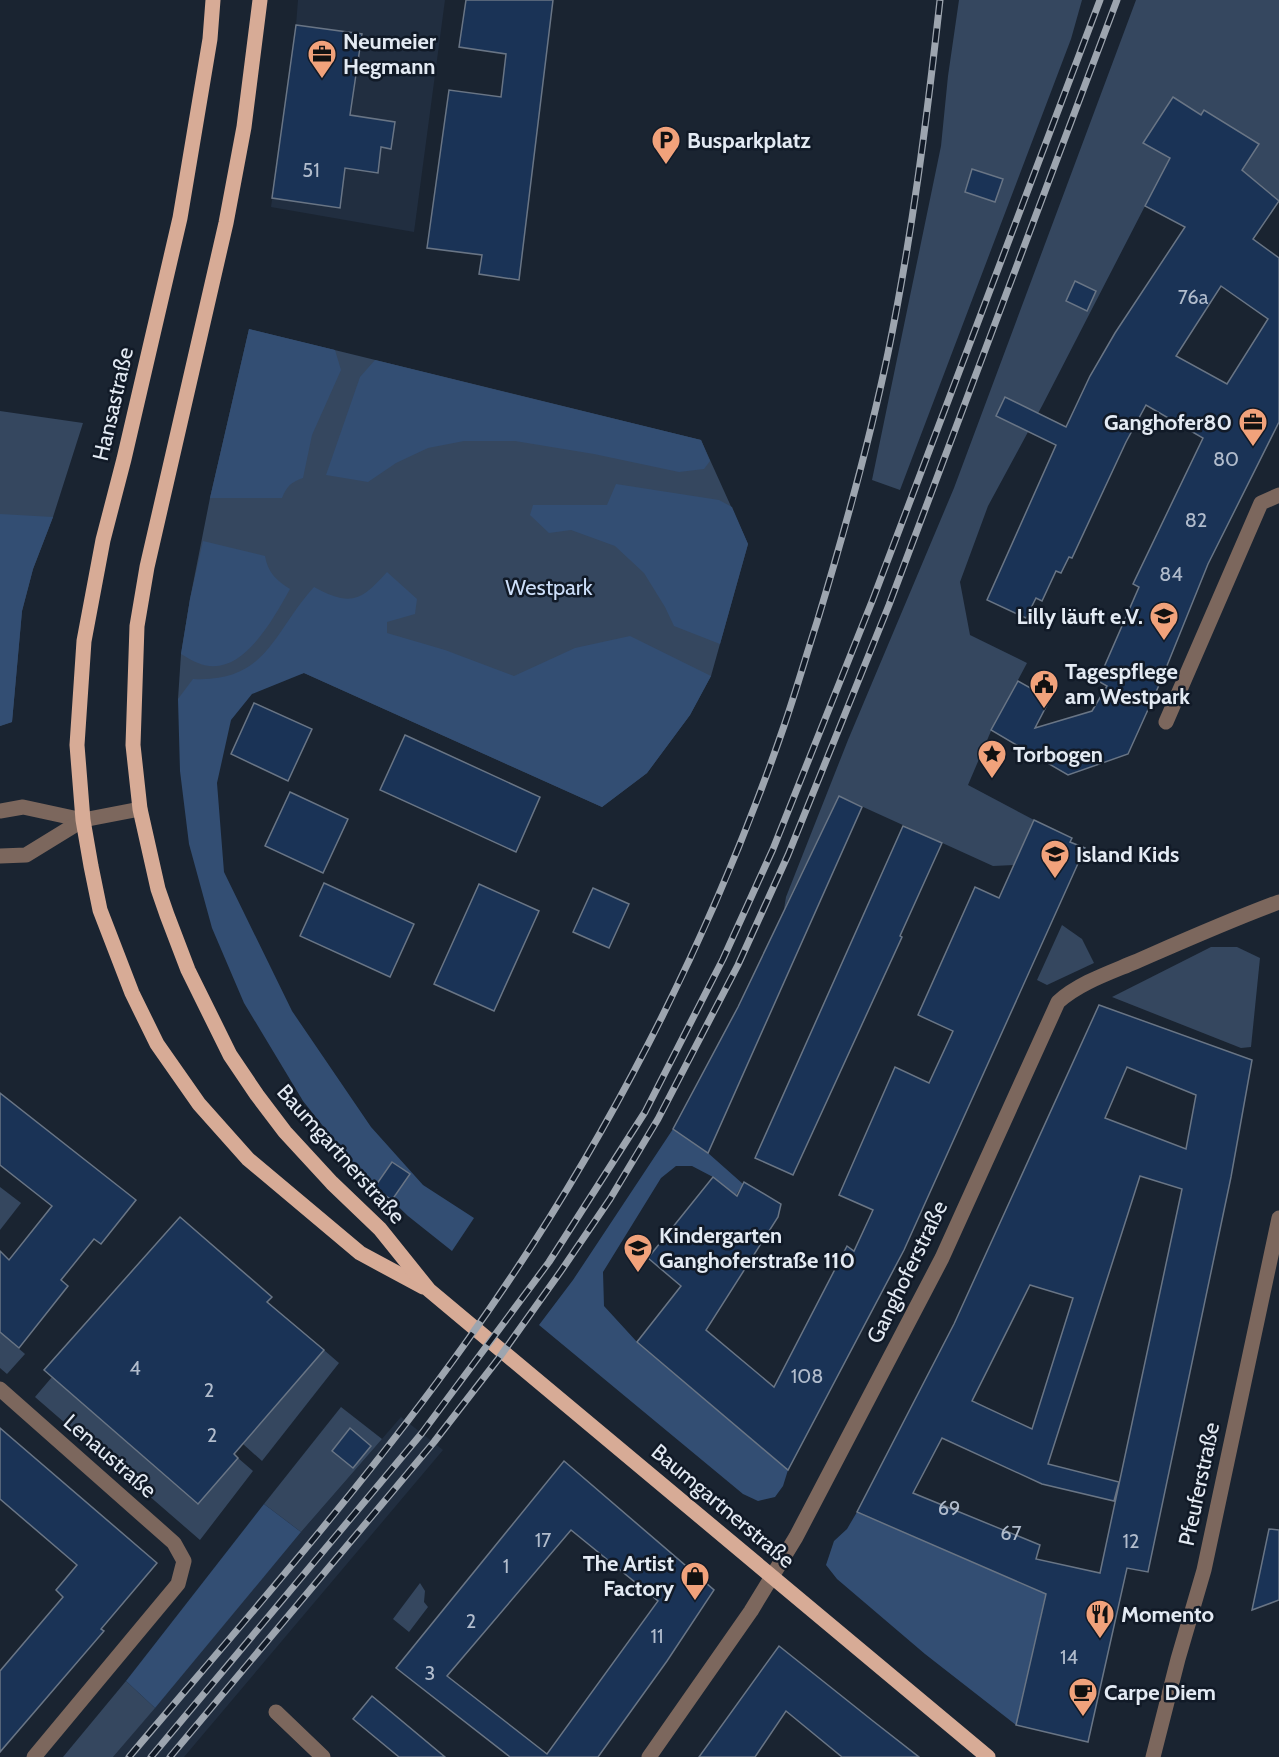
<svg xmlns="http://www.w3.org/2000/svg" width="1279" height="1757" font-family="Cabin,sans-serif">
<style>
.built{fill:#212e40}
.green{fill:#35475f}
.forest{fill:#334e73}
.building{fill:#1a3356;stroke:#697585;stroke-width:1.5;fill-rule:evenodd}
.lines{fill:none;stroke-linecap:round;stroke-linejoin:round}
.minor{stroke:#7c675d;stroke-width:15}
.major{stroke:#d7ab96;stroke-width:15}
.rail-casing{stroke:#9da5af;stroke-width:7}
.rail{stroke:#111a27;stroke-width:4.5;stroke-dasharray:14;stroke-linecap:butt}
.labels{text-anchor:middle;dominant-baseline:central;stroke-width:5;stroke-linejoin:round;paint-order:stroke}
.number-label{font-size:20px;fill:#b1bccc}
.poi-label{font-size:22px;font-weight:bold;fill:#e3eaf3;stroke:#111a27;text-anchor:start}
.street-label{font-size:22px;fill:#e3eaf3;stroke:#111a27}
.park-label{font-size:22px;fill:#cddff9;stroke:#111a27}
</style>
<rect width="100%" height="100%" fill="#1a2431"/>
<g class="built">
<path d="M298,0H445L414,232L271,207L296,25Z"/>
<path d="M401,1417L443,1450L184,1757H113L301,1532Z"/>
</g>
<g class="green">
<path d="M959,0H1082L1071,39L900,490L872,480L941,146L948,76Z"/>
<path d="M1136,0H1279V201L1233,162L1145,206L1042,406L988,506L960,582L970,635L1027,663L991,731L968,785L1034,820L1014,865L993,866L839,796L784,909L786,897L848,740L954,488Z"/>
<path d="M249,329L701,440L748,544L711,676L690,715L647,773L602,807L304,673L252,682L178,699L181,654L190,599L210,498Z"/>
<path d="M0,411L83,423L53,517L33,569L22,611L12,722L0,726Z"/>
<path d="M1062,925L1082,939L1094,963L1047,985L1037,980Z"/>
<path d="M1211,947H1237L1260,958L1251,1047L1241,1048L1112,997Z"/>
<path d="M0,1187L21,1203L0,1230Z"/>
<path d="M0,1332L25,1354L7,1374L0,1368Z"/>
<path d="M324,1350L339,1363L262,1461L243,1444Z"/>
<path d="M52,1377L197,1504L238,1458L253,1471L200,1540L35,1397Z"/>
<path d="M341,1407L382,1439L301,1532L264,1504Z"/>
<path d="M420,1583L425,1591L424,1602L428,1607L409,1632L393,1619Z"/>
<path d="M126,1681L155,1708L113,1757H63Z"/>
</g>
<g class="forest">
<path d="M249,329L335,350L341,370L312,435L303,478C291,482 287,486 282,498H210Z"/>
<path d="M375,360L701,440L710,461L704,469L679,472L594,454L515,441H464L428,448L396,463L368,482L326,475L360,377Z"/>
<path d="M616,484L719,500L732,507L748,544L720,644L674,626L665,607L644,573L615,546L571,530L549,533L530,515L533,505H607Z"/>
<path d="M0,514L53,517L33,569L22,611L12,722L0,726Z"/>
<path d="M203,541L265,556C268,573 276,580 290,589C273,619 241,681 198,663C192,661 187,657 181,654L190,599Z"/>
<path d="M387,572L417,599L415,614L387,622V633L445,650L514,676L575,648L630,636L711,676L690,715L647,773L602,807L304,673L252,694L231,720L217,783L224,872L292,1011L371,1127L423,1185L474,1218L452,1251L408,1216L350,1160L303,1101L244,1003L212,928L189,844L180,771L178,699L193,679C267,683 273,632 314,587C351,607 361,601 387,572Z"/>
<path d="M673,1129L708,1153L743,1184L736,1195L713,1177L692,1166H676L661,1178L603,1272L604,1306L637,1342L788,1470L783,1486L775,1497L758,1501L743,1494L539,1325L573,1280Z"/>
<path d="M264,1504L301,1532L155,1708L126,1681Z"/>
<path d="M857,1512L1027,1586L1028,1584L1047,1588L1016,1725L925,1654L837,1579L826,1565L834,1541L847,1529Z"/>
</g>
<g class="building">
<path d="M466,0H553L519,280L479,274L482,255L427,248L449,90L501,97L506,54L459,47Z"/>
<path d="M296,25L362,34L350,115L395,122L391,149L381,147L378,173L345,168L340,208L272,198Z"/>
<path d="M1173,97L1201,115L1204,110L1259,144L1242,170L1279,201L1253,239L1279,258V422L1208,564L1160,683L1128,754L1068,775L991,730L1018,681L1050,699L1035,728L1092,711L1107,686L1098,681L1139,587L1133,584L1203,438L1146,405L1126,442L1072,558L1069,557L1061,573L1056,571L1042,601L1036,598L1026,618L987,600L1056,445L996,416L1005,397L1066,427L1090,376L1115,333L1185,227L1145,206L1170,158L1143,143ZM1221,286L1268,319L1227,384L1176,356Z"/>
<path d="M972,169L1003,179L995,202L965,192Z"/>
<path d="M1075,281L1096,291L1087,311L1066,301Z"/>
<path d="M254,703L312,729L288,781L231,754Z"/>
<path d="M405,735L540,797L516,852L380,790Z"/>
<path d="M290,792L348,819L323,873L265,846Z"/>
<path d="M839,796L862,807L708,1153L673,1129L738,1007Z"/>
<path d="M1034,820L1072,838L1070,842L1085,848L904,1250L788,1470L637,1342L681,1286L648,1258L713,1177L737,1196L744,1182L781,1204L778,1217L706,1330L774,1387L847,1246L854,1251L873,1210L839,1195L895,1067L929,1083L953,1031L918,1015L975,887L999,898Z"/>
<path d="M903,826L942,843L900,936L902,937L793,1175L755,1158Z"/>
<path d="M324,883L414,924L390,977L300,936Z"/>
<path d="M479,884L539,911L494,1011L434,984Z"/>
<path d="M593,888L629,904L609,948L573,932Z"/>
<path d="M1099,1005L1252,1060L1231,1177L1148,1572L1127,1568L1088,1742L1016,1725L1046,1594L857,1512L954,1324ZM1127,1067L1196,1095L1186,1149L1105,1118ZM1140,1176L1182,1189L1100,1573L1036,1559L1040,1545L913,1493L942,1438L1042,1484L1114,1501L1119,1482L1048,1464ZM1030,1285L1073,1298L1032,1429L972,1401Z"/>
<path d="M0,1093L136,1200L101,1244L94,1239L61,1280L68,1286L19,1348L0,1332V1251L9,1260L52,1206L0,1165Z"/>
<path d="M392,1162L410,1174L392,1200L374,1188Z"/>
<path d="M180,1217L272,1297L267,1302L324,1350L234,1454L238,1458L198,1504L44,1370Z"/>
<path d="M0,1428L157,1563L101,1629L104,1631L0,1752V1671L63,1597L56,1590L77,1565L0,1499Z"/>
<path d="M350,1428L371,1446L353,1468L332,1451Z"/>
<path d="M564,1461L714,1590L667,1661L598,1757H510L396,1668ZM571,1530L658,1601L547,1754L447,1676Z"/>
<path d="M1269,1529L1279,1530V1600L1252,1610Z"/>
<path d="M779,1646L873,1721L919,1757H842L786,1711L755,1757H699Z"/>
<path d="M372,1696L445,1757H399L353,1719Z"/>
</g>
<g class="lines">
<g class="minor">
<path d="M1166,722L1261,503L1279,495"/>
<path d="M0,811L23,807L83,820"/>
<path d="M0,856L26,855L83,820L140,809"/>
<path d="M0,1389L174,1543L184,1561L178,1584L34,1757"/>
<path d="M276,1712L323,1757"/>
<path d="M649,1757L751,1611L796,1537L942,1258L1058,1002C1079,983 1109,973 1135,962C1183,941 1230,920 1279,902"/>
<path d="M1153,1757L1178,1659L1204,1570L1279,1218"/>
</g>
<g class="major">
<path d="M213,0L210,39L180,218L124,459L103,540L84,641L77,745L83,820L91,866L100,910L132,993L157,1044L199,1104L248,1159L360,1253L423,1287"/>
<path d="M260,0L244,127L226,223L147,567L137,626L133,745L140,809L158,889L167,915L188,970L230,1055L257,1095L285,1132L332,1183L380,1229L429,1290L988,1757"/>
</g>
<g class="rail-casing">
<g id="rail">
<path d="M129,1757C244,1621 363,1487 467,1341C601,1154 709,944 784,726C796,691 806,656 817,622C844,533 869,444 888,353C912,236 927,118 940,0"/>
<path d="M151,1757L422,1433L549,1262L645,1112L723,959L773,849L873,599L1100,0"/>
<path d="M170,1757L434,1442L499,1358L561,1271L610,1199L658,1119L738,965L788,855L889,605L1117,0"/>
</g>
</g>
<use href="#rail" class="rail"/>
</g>
<defs>
<g id="office-pin" transform="scale(1.5)"><path d="M0 17L-7.5 6A9.5 9.5 0 1 1 7.5 6Z" fill="#f1a27b" stroke="#111a27"/><path d="M-6-3h4V-5.5h4V-3h4V5H-6ZM-1-4.5V-3h2v-1.5ZM-6 0V1H6V0Z" fill="#111"/></g>
<g id="parking-pin" transform="scale(1.5)"><path d="M0 17L-7.5 6A9.5 9.5 0 1 1 7.5 6Z" fill="#f1a27b" stroke="#111a27"/><path d="M-3.5-5.5H1a3.5 3.5 0 0 1 0 7H-1V5.5H-3.5ZM-1-3.4V-.6H.8a1.4 1.4 0 0 0 0-2.8Z" fill="#111"/></g>
<g id="school-pin" transform="scale(1.5)"><path d="M0 17L-7.5 6A9.5 9.5 0 1 1 7.5 6Z" fill="#f1a27b" stroke="#111a27"/><path d="M0-5L7-2L0 1L-7-2ZM-4 1L0 2.5L4 1V4Q0 6-4 4Z" fill="#111"/></g>
<g id="civic-pin" transform="scale(1.5)"><path d="M0 17L-7.5 6A9.5 9.5 0 1 1 7.5 6Z" fill="#f1a27b" stroke="#111a27"/><path d="M-.6-6.5H3V-4.5H.6V-3L4-1V1h2V6H-6V1h2V-1L-.6-3ZM-1.2 2.5V6h2.4V2.5Z" fill="#111"/></g>
<g id="sight-pin" transform="scale(1.5)"><path d="M0 17L-7.5 6A9.5 9.5 0 1 1 7.5 6Z" fill="#f1a27b" stroke="#111a27"/><path d="M0-6L1.8-2.2L6-1.7L2.9 1.2L3.7 5.4L0 3.3L-3.7 5.4L-2.9 1.2L-6-1.7L-1.8-2.2Z" fill="#111"/></g>
<g id="shop-pin" transform="scale(1.5)"><path d="M0 17L-7.5 6A9.5 9.5 0 1 1 7.5 6Z" fill="#f1a27b" stroke="#111a27"/><path d="M-5-2.5h2.3a2.7 3.5 0 0 1 5.4 0H5L5.5 6h-11ZM-1.5-2.5h3a1.5 2.3 0 0 0-3 0Z" fill="#111"/></g>
<g id="restaurant-pin" transform="scale(1.5)"><path d="M0 17L-7.5 6A9.5 9.5 0 1 1 7.5 6Z" fill="#f1a27b" stroke="#111a27"/><path d="M-5-6h1v4h1v-4h1v4h1v-4h1v5L-1.5 .5V6h-2V.5L-5-1ZM5-6V6H3V1.5H1.5Q1.5-4 5-6Z" fill="#111"/></g>
<g id="cafe-pin" transform="scale(1.5)"><path d="M0 17L-7.5 6A9.5 9.5 0 1 1 7.5 6Z" fill="#f1a27b" stroke="#111a27"/><path d="M-5.5-4.5H6V0H3Q3 3.5 0 3.5H-2.5Q-5.5 3.5-5.5 0ZM3-3.2v2h1.7v-2ZM-6 4.5H4V6H-6Z" fill="#111"/></g>
</defs>
<g fill-rule="evenodd">
<use href="#office-pin" x="322" y="54"/>
<use href="#parking-pin" x="666" y="140"/>
<use href="#office-pin" x="1253" y="422"/>
<use href="#school-pin" x="1164" y="616"/>
<use href="#civic-pin" x="1044" y="684"/>
<use href="#sight-pin" x="992" y="754"/>
<use href="#school-pin" x="1055" y="854"/>
<use href="#school-pin" x="638" y="1248"/>
<use href="#shop-pin" x="695" y="1576"/>
<use href="#restaurant-pin" x="1100" y="1614"/>
<use href="#cafe-pin" x="1083" y="1692"/>
</g>
<g class="labels">
<g class="number-label">
<text x="311" y="170">51</text>
<text x="1193" y="297">76a</text>
<text x="1226" y="459">80</text>
<text x="1196" y="520">82</text>
<text x="1171" y="574">84</text>
<text x="135" y="1368">4</text>
<text x="807" y="1376">108</text>
<text x="209" y="1390">2</text>
<text x="212" y="1435">2</text>
<text x="949" y="1508">69</text>
<text x="1011" y="1533">67</text>
<text x="543" y="1540">17</text>
<text x="1131" y="1541">12</text>
<text x="506" y="1566">1</text>
<text x="471" y="1621">2</text>
<text x="657" y="1636">11</text>
<text x="1069" y="1657">14</text>
<text x="430" y="1673">3</text>
</g>
<g class="poi-label">
<text x="343" y="41">Neumeier<tspan x="343" dy="25">Heg‍mann</tspan></text>
<text x="687" y="140">Busparkplatz</text>
<text x="1232" y="422" text-anchor="end">Ganghofer80</text>
<text x="1143" y="616" text-anchor="end">Lilly läuft e.V.</text>
<text x="1065" y="671">Tagespflege<tspan x="1065" dy="25">am Westpark</tspan></text>
<text x="1013" y="754">Torbogen</text>
<text x="1076" y="854">Island Kids</text>
<text x="659" y="1235">Kindergarten<tspan x="659" dy="25">Ganghoferstraße 110</tspan></text>
<text x="674" y="1563" text-anchor="end">The Artist<tspan x="674" dy="25">Factory</tspan></text>
<text x="1121" y="1614">Momento</text>
<text x="1104" y="1692">Carpe Diem</text>
</g>
<g class="street-label">
<text transform="translate(113 404) rotate(-77)">Hansastraße</text>
<text transform="translate(341 1154) rotate(48)">Baumgartnerstraße</text>
<text transform="translate(907 1272) rotate(-64)">Ganghoferstraße</text>
<text transform="translate(110 1456) rotate(41)">Lenaustraße</text>
<text transform="translate(1199 1484) rotate(-78)">Pfeuferstraße</text>
<text transform="translate(723 1506) rotate(40)">Baumgartnerstraße</text>
</g>
<g class="park-label">
<text x="549" y="587">Westpark</text>
</g>
</g>
</svg>
